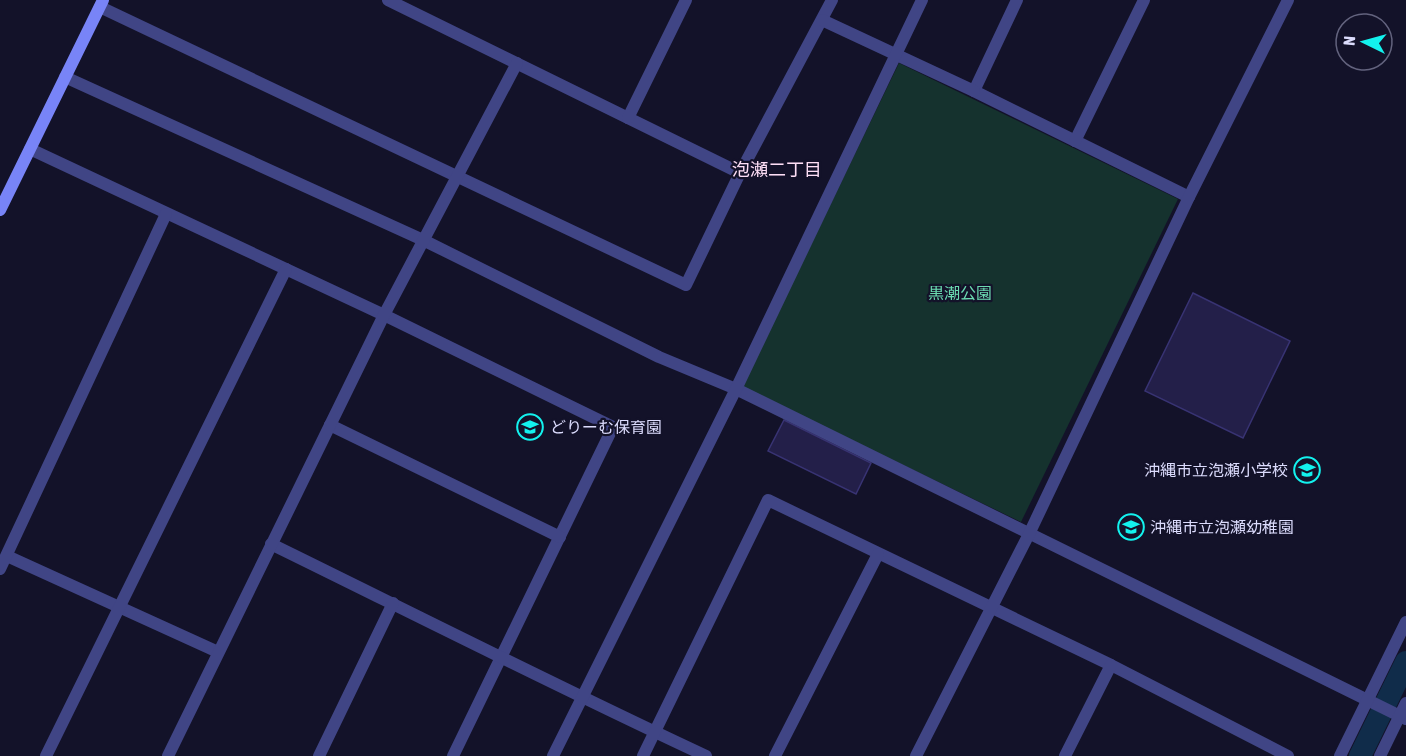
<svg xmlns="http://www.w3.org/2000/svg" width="1406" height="756" font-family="'Asap Condensed','Noto Sans JP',sans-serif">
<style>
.green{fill:#15322e}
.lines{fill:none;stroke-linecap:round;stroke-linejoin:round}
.canal{stroke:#102c4a;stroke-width:22}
.building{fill:#231f49;stroke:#383373;stroke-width:1.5}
.street{stroke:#404585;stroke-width:12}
.secondary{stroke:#7884f7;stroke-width:12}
.labels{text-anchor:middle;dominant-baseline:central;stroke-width:4.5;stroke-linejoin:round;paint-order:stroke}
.park-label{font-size:16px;fill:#6bdab1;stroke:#131229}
.poi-label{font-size:16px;fill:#dcdcfd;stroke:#131229;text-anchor:start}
.neighbourhood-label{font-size:18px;fill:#fddef5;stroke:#131229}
</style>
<rect width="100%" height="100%" fill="#131229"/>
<path class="green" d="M899,63L1178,199L1021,522L742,387Z"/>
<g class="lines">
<path class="canal" d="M1360,756L1406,662"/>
</g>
<g class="building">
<path d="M1193,293L1290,341L1243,438L1145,391Z"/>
<path d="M784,420L871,463L856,494L768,451Z"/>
</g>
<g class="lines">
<g class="street">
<path d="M388,0L740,173"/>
<path d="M1017,0L974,91L1189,197"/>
<path d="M100,7L686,285L740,173L832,0"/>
<path d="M822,20L974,91"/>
<path d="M65,77L423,240L659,357L736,389L1406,719"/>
<path d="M628,118L686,0"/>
<path d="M1075,141L1144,0"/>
<path d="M30,149L384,315L613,427L453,756"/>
<path d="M330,425L560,537"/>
<path d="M271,544C416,615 560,688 706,756"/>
<path d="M7,556L218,652"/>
<path d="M0,569L166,214"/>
<path d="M46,756L286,269"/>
<path d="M168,756L384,315L517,63"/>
<path d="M319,756L393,603"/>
<path d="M553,756L736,389L922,0"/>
<path d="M643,756L768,500L1111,665L1288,756"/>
<path d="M775,756L878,554"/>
<path d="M916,756L1030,532L1189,197L1288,0"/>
<path d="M1065,756L1111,665"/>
<path d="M1340,756L1406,622"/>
<path d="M1380,756L1406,703"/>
</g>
<path class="secondary" d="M0,210L103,0"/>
</g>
<defs>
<g id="school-ring" transform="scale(1.35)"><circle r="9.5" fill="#131229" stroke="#13f2ee" stroke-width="1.5"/><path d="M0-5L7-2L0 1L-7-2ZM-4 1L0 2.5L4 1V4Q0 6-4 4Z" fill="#13f2ee"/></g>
</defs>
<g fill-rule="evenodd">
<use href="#school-ring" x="530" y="427"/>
<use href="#school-ring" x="1307" y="470"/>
<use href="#school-ring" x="1131" y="527"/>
</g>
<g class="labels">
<g class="park-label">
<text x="960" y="293">黒潮公園</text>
</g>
<g class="poi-label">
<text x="550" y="427">どりーむ保育園</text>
<text x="1288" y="470" text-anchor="end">沖縄市立泡瀬小学校</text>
<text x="1150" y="527">沖縄市立泡瀬幼稚園</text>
</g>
<g class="neighbourhood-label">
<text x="777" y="169">泡瀬二丁目</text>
</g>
</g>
<g transform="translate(1364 42) rotate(275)"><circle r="28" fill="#131229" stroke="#63637e" stroke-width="1.5"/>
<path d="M0-4.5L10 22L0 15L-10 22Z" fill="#13f2ee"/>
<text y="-9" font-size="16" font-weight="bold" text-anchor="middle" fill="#dcdcfd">N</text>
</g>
</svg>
